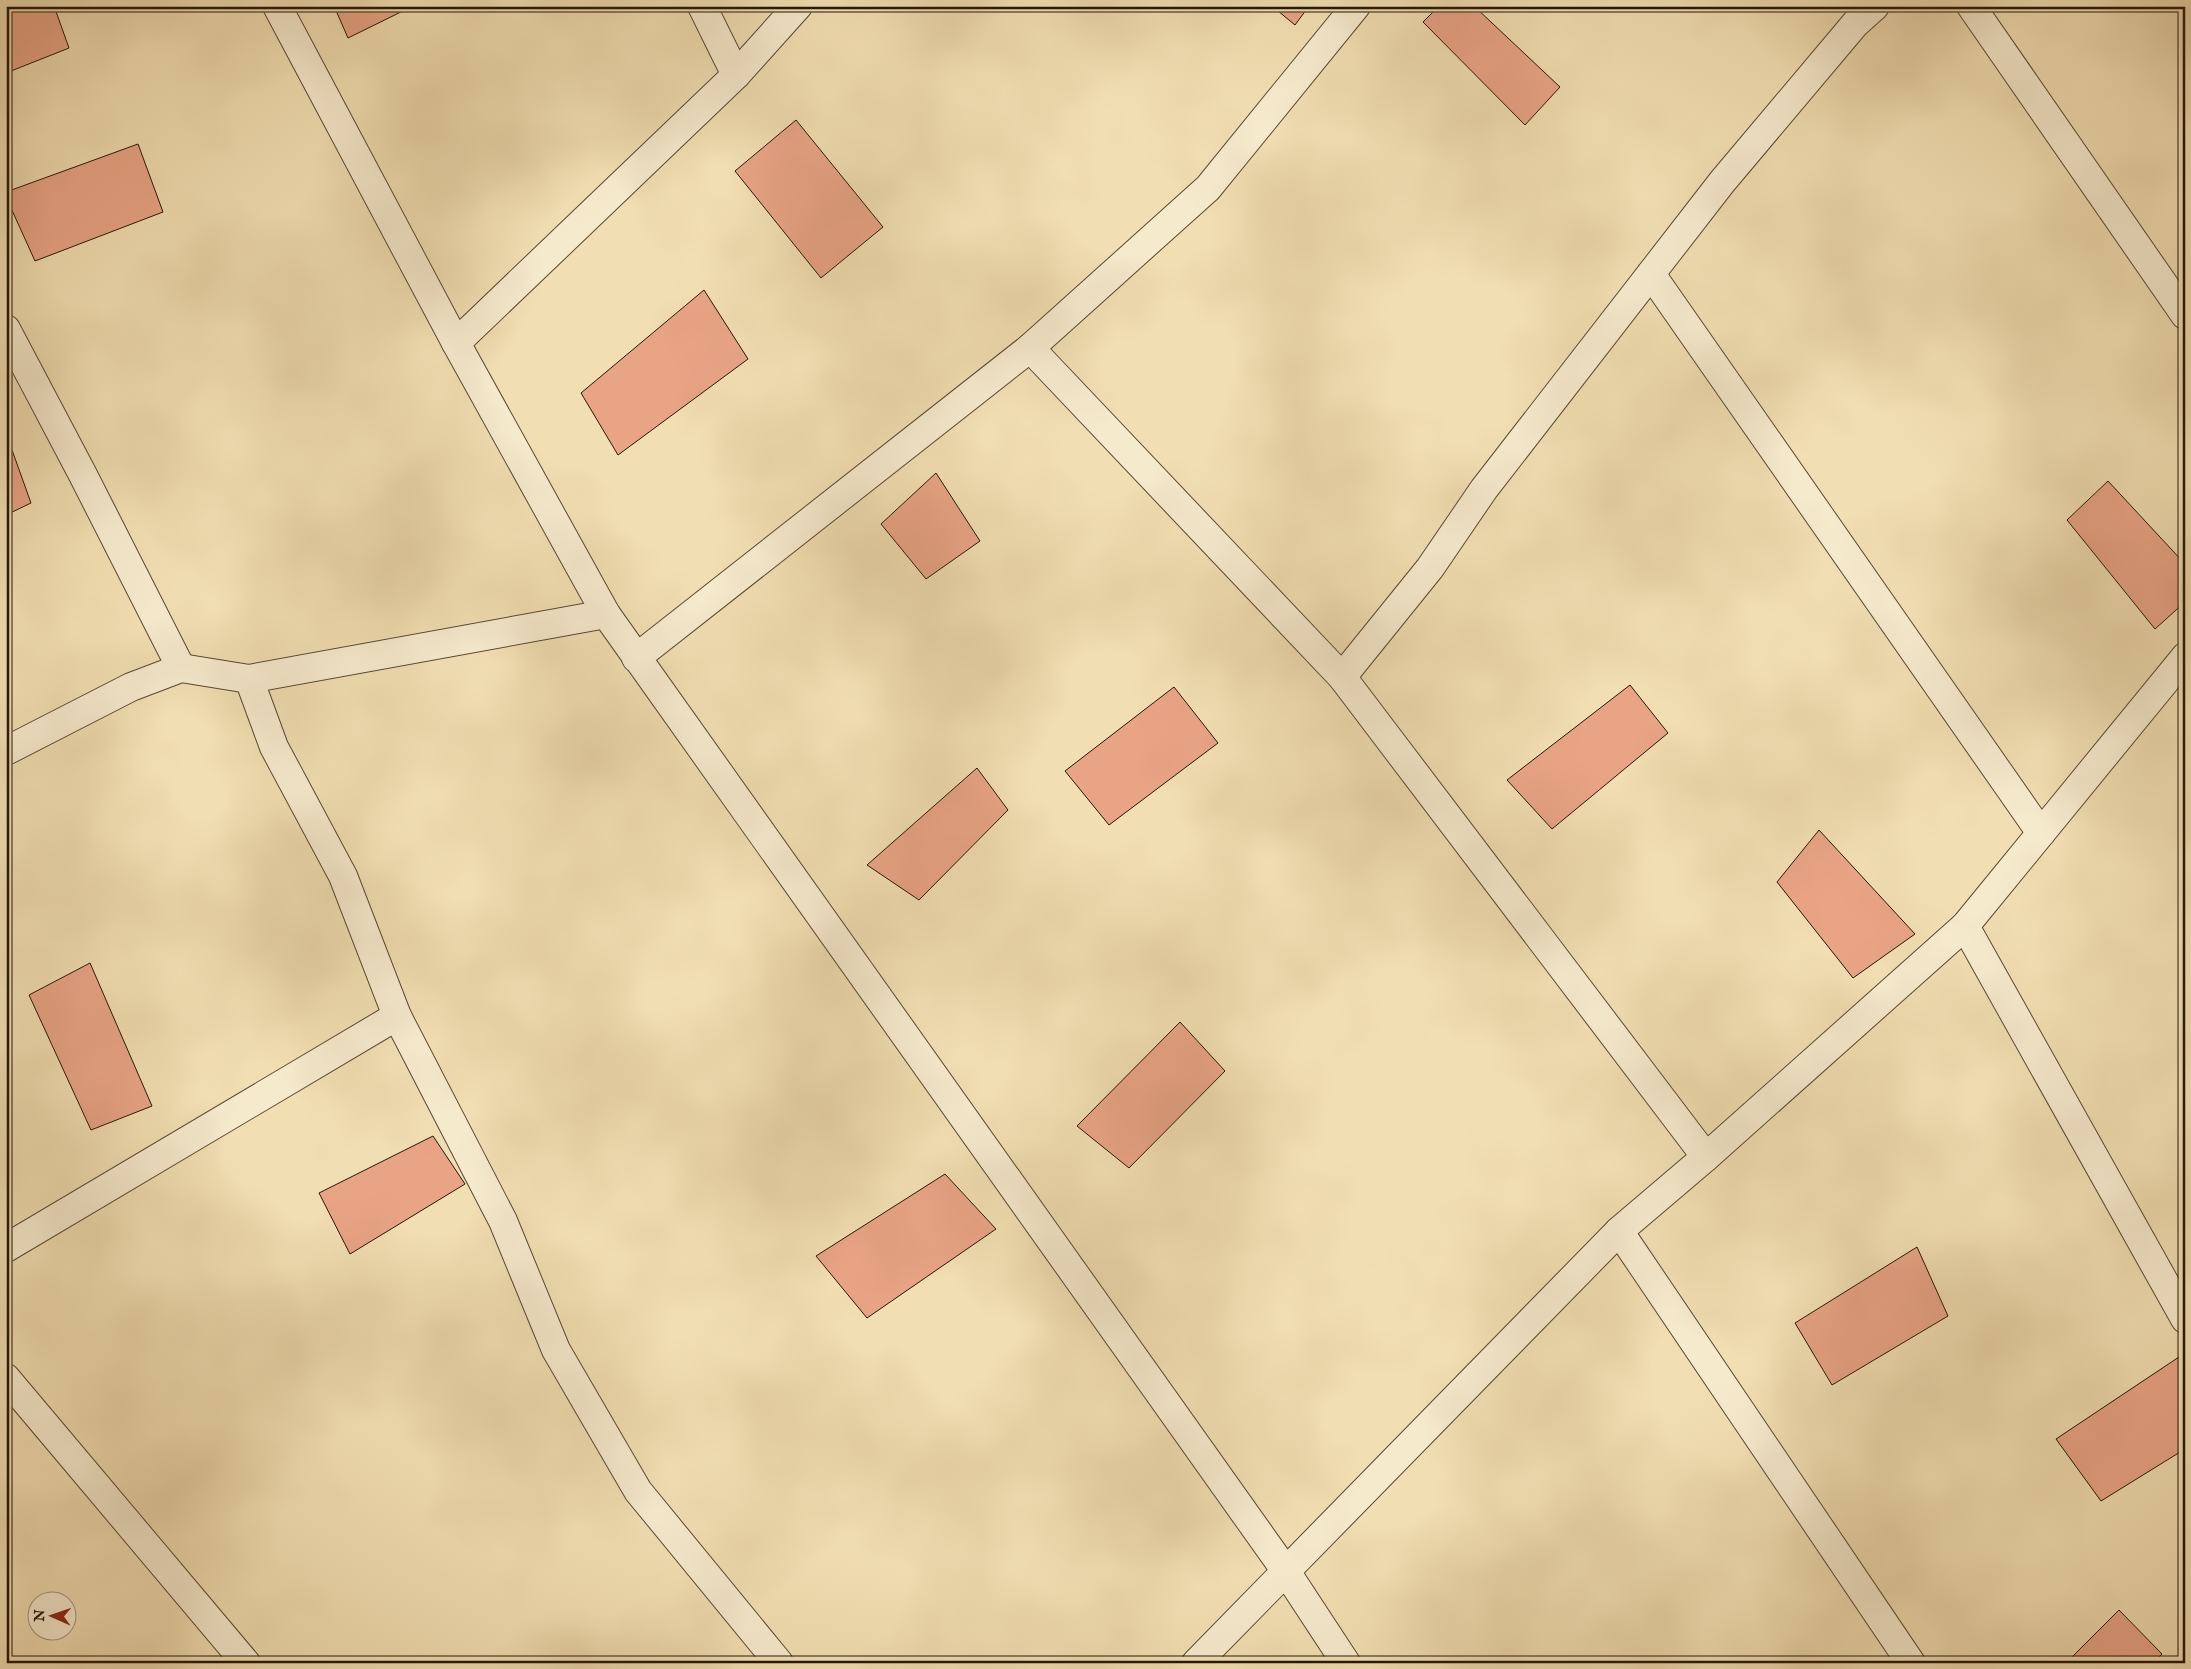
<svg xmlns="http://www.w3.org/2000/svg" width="2191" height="1669" font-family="'IM FELL English',serif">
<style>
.building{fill:#e9a486;stroke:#241709}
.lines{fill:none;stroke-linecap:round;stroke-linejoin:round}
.minor-casing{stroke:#574933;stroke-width:30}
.minor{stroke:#f6eacd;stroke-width:28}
</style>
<rect width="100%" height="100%" fill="#f1deb2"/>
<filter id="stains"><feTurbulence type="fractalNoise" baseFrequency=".004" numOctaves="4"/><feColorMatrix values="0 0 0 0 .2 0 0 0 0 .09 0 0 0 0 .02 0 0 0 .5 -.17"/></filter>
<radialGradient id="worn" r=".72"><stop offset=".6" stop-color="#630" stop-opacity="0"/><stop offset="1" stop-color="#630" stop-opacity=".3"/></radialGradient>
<g class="building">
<path d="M6,6H54L69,48L6,73Z"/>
<path d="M334,6H413L348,38Z"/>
<path d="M1272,6H1309L1295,25Z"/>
<path d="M1439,6H1474L1560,87L1525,125L1423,22Z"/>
<path d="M796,120L883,227L821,278L735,171Z"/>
<path d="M138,144L163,212L35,261L6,197V192Z"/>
<path d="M704,290L748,359L618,455L581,393Z"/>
<path d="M7,436L31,503L6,515V436Z"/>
<path d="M936,473L980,541L926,579L881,524Z"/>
<path d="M2108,481L2185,564V602L2155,629L2067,520Z"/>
<path d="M1630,685L1668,733L1552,829L1507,780Z"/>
<path d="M1174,687L1218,743L1109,825L1065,771Z"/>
<path d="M977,768L1008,810L919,900L867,865Z"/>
<path d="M1819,830L1915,934L1853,978L1777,882Z"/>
<path d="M90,963L152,1106L91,1130L29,995Z"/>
<path d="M1180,1022L1225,1071L1129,1168L1077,1126Z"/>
<path d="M433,1136L465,1184L350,1254L319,1193Z"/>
<path d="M945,1174L996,1229L867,1318L816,1256Z"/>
<path d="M1917,1247L1948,1316L1832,1385L1795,1323Z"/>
<path d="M2179,1357L2185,1366V1449L2101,1501L2056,1439Z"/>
<path d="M2119,1610L2162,1654L2153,1663H2066Z"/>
</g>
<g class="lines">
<g class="minor-casing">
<g id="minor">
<path d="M277,6L456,343L606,614L1285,1570L1346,1663"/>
<path d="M702,6L736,75"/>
<path d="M1971,6L2185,315"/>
<path d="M1651,274L2041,833"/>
<path d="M6,329L83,475L181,668"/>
<path d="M456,343L736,75L798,6"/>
<path d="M1030,348L1342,677L1706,1157"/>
<path d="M636,658L1030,348L1208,188L1356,6"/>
<path d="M1342,677L1430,568L1484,489L1722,182L1855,24L1875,6"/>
<path d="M249,679L274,747L343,876L397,1016L503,1221L556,1350L638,1491L779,1663"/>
<path d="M6,751L131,687L181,668L249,679L606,614"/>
<path d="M1965,926L2185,1319"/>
<path d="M1619,1231L1911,1663"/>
<path d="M6,1248L397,1016"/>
<path d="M6,1378L246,1663"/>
<path d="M1196,1663L1619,1231L1706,1157L1965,926L2185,657"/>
</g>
</g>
<use href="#minor" class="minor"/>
</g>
<rect width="2191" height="1669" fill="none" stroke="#f1deb2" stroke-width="25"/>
<rect x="8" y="8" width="2176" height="1654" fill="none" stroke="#241709" stroke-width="2.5"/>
<rect x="12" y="12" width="2166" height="1644" fill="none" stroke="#241709"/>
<g transform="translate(52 1616) rotate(272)"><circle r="24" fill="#f6eacd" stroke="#a2967f"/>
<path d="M0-4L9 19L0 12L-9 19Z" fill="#8f2418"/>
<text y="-8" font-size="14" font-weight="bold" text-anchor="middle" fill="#241709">N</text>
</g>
<rect width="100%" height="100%" filter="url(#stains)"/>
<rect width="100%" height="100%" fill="url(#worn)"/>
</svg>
